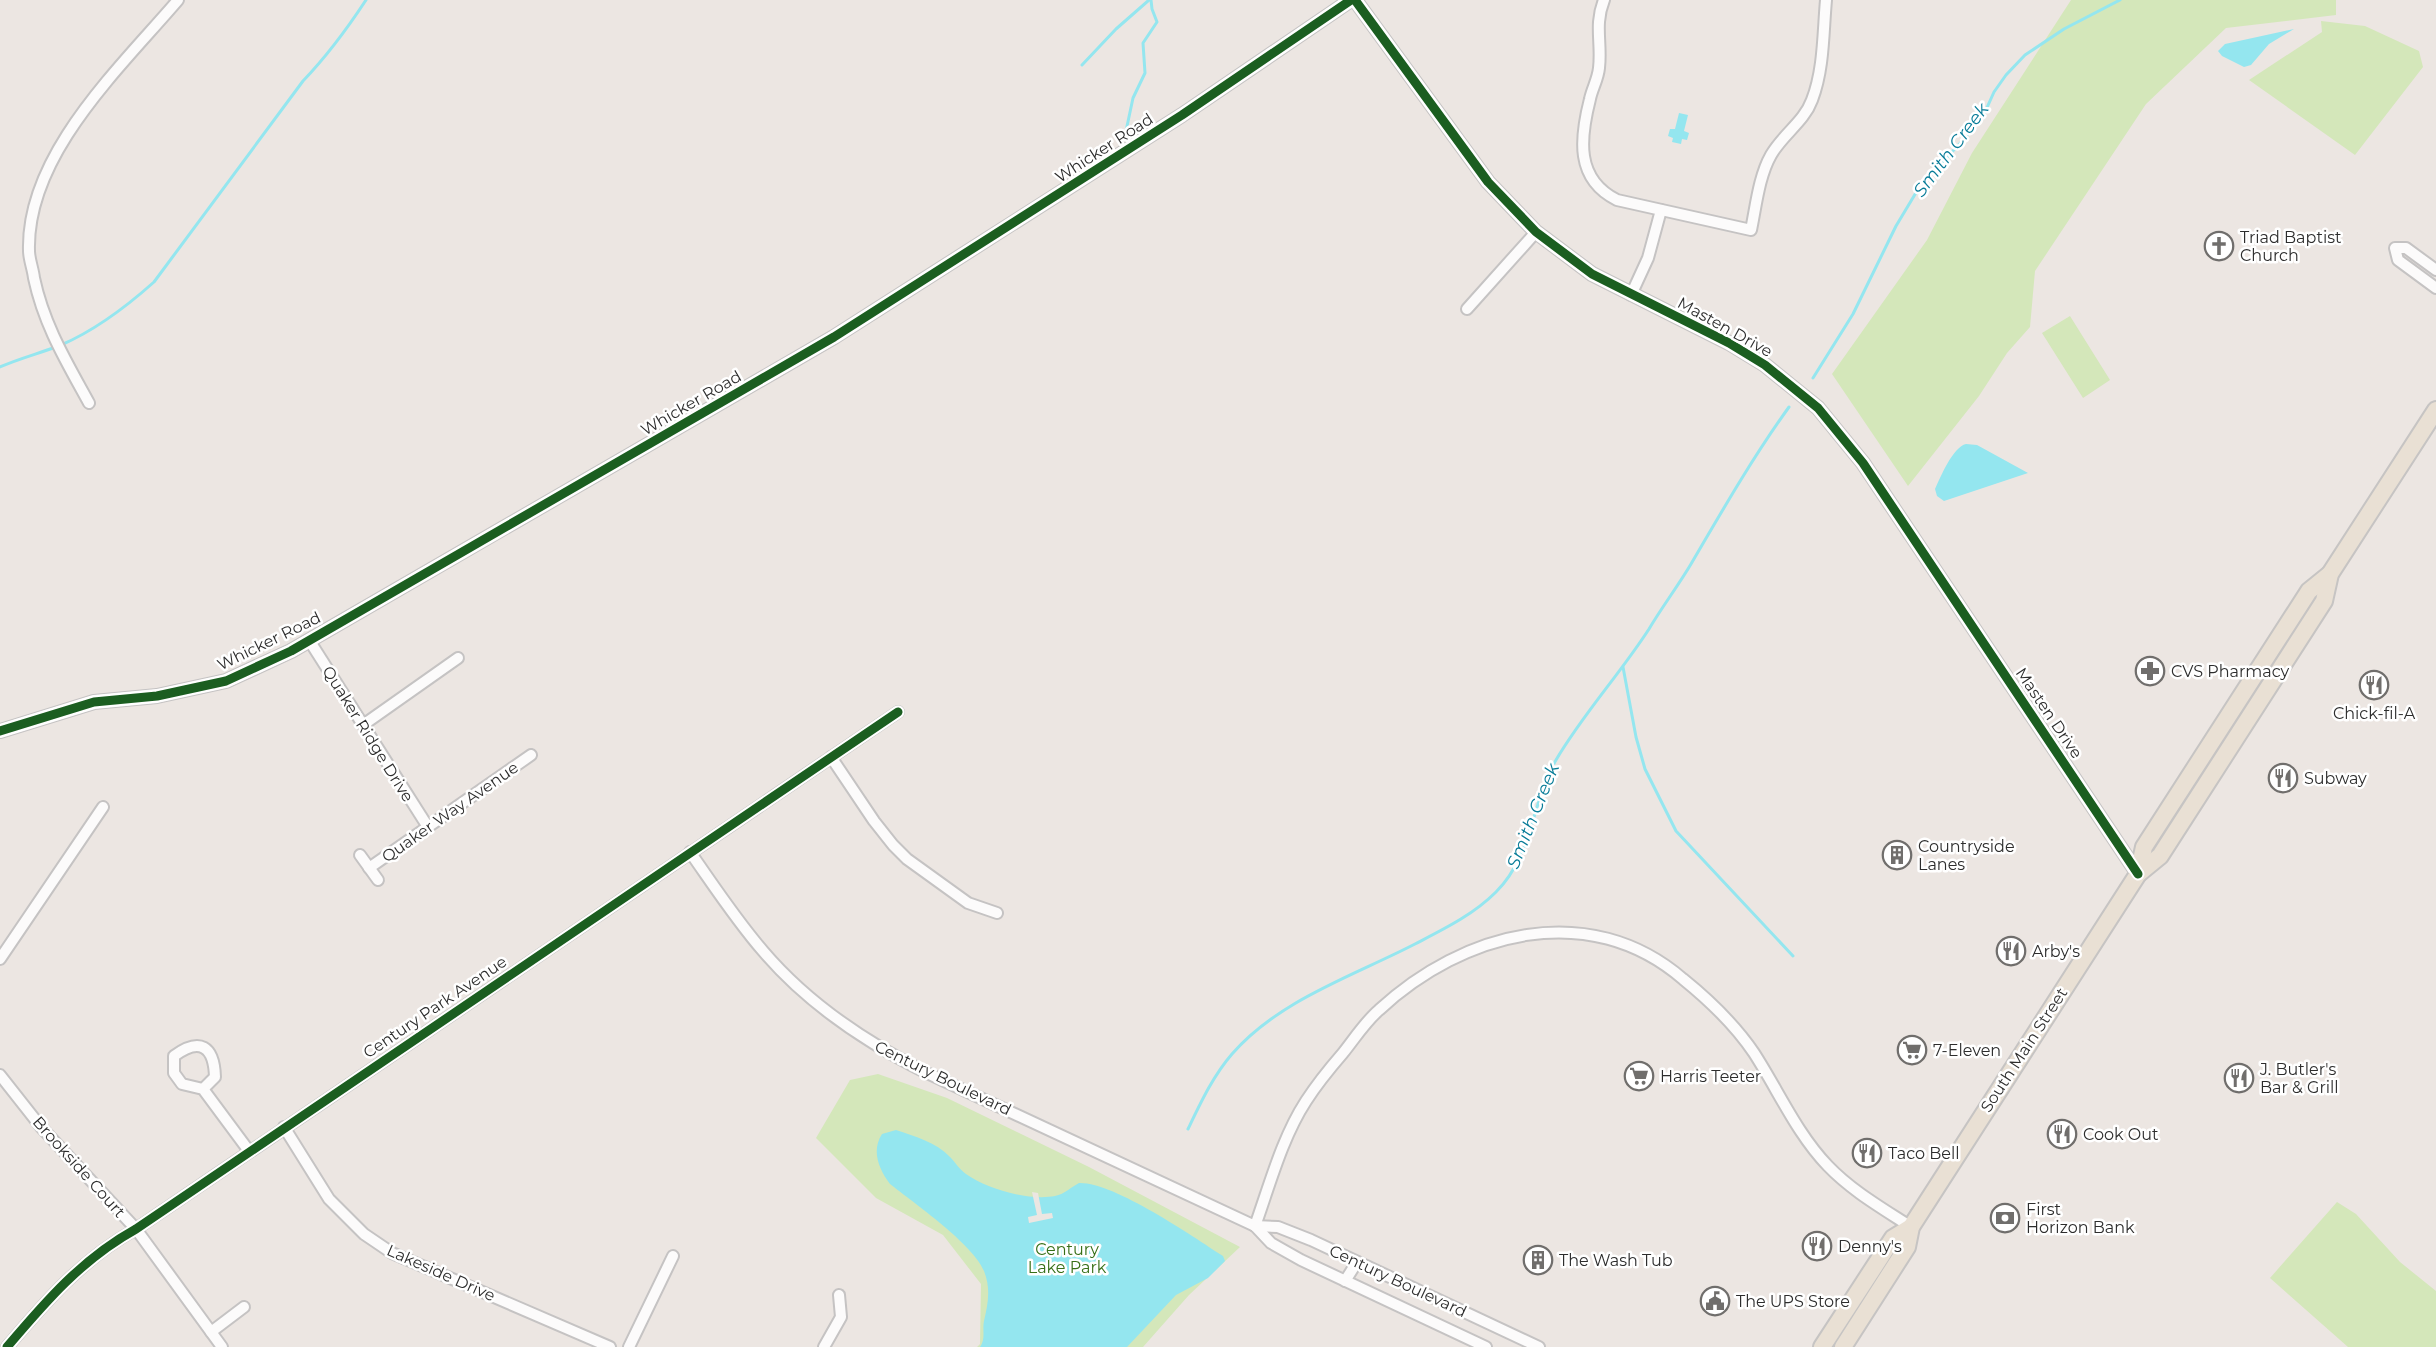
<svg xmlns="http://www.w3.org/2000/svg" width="2436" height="1347" font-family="Montserrat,sans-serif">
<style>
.green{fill:#d4e7ba}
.water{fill:#94e6ef}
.pier{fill:#ece6e2}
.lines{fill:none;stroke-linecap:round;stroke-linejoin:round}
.stream{stroke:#94e6ef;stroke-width:3}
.minor-casing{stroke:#c5c3c3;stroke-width:14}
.tertiary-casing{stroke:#c5c3c3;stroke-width:16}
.primary-casing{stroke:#c6c4c3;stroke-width:20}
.minor{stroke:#fcfbfb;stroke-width:10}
.tertiary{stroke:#fcfbfb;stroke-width:14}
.primary{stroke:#e9e0d4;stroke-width:16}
.cycleway-casing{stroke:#fff;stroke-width:13}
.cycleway{stroke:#1b5e20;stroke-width:9}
.labels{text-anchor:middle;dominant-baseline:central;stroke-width:5;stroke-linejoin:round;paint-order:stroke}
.street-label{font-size:16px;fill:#2d2d2d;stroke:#fff}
.poi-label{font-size:16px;fill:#2d2d2d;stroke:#fff;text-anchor:start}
.park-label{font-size:16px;fill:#376f17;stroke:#fff}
.water-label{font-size:18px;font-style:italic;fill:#087c98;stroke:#fff}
</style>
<rect width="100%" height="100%" fill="#ece6e2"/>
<g class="green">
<path d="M2071,0H2336V15L2226,28L2146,104L2035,271L2030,327L2007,353L1979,396L1908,486L1832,374L1927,240L1972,153Z"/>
<path d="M2321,21L2365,26L2419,51L2423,67L2355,155L2249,80L2322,32Z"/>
<path d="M2070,316L2110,380L2083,398L2042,333Z"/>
<path d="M878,1074L947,1098L1089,1167L1240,1247L1189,1295L1143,1347H977L980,1344L981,1284L943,1235L876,1198L816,1138L850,1080Z"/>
<path d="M2337,1202L2356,1214L2400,1262L2436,1291V1347H2348L2270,1278Z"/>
</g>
<g class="water">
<path d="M2294,29L2269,44L2251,65L2244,67L2222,56L2218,51L2225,44Z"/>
<path d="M1679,113L1688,115L1684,131L1689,133L1687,140L1682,139L1681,144L1672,142L1673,138L1668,136L1670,129H1675Z"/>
<path d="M1966,444L1977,445L2028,473L1944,501L1937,496L1935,489C1941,476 1953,447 1966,444Z"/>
<path d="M896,1130C914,1136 936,1142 950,1157C956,1163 959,1169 966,1174C987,1189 1029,1201 1055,1196C1065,1194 1071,1187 1079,1183C1114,1182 1192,1236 1223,1256L1225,1261L1208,1278L1176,1295L1127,1347H980C986,1338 982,1330 984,1321C988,1303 991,1289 984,1271C973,1244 914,1203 890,1184C879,1169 871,1151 882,1134Z"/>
</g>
<path class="pier" d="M1032,1192L1038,1193L1042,1214L1052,1213L1053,1218L1029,1223L1028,1217L1037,1215Z"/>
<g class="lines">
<g class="stream">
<path d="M1082,65L1116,29L1149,0"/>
<path d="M1126,131L1133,98L1145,73L1143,43L1157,22L1152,9L1151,0"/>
<path d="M0,367C20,358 41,353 61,345C96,330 126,307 154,282L303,81C327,56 347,29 366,0"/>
<path d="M1813,378L1853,314L1896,226L1920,186L1965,138L1985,112L1994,92L2006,75L2025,55L2064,29L2120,0"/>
<path d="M1623,667L1636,737L1645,769L1676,831L1793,956"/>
<path d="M1188,1129C1201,1102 1213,1076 1232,1054C1279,1000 1353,976 1415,944C1444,929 1473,915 1496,892C1532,857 1532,801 1556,760C1583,714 1620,674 1649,629C1662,607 1678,586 1691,564C1722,511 1753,457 1789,407"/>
</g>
<g class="minor-casing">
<g id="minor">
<path d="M1604,0C1594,25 1602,43 1599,68C1598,79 1592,89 1590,99C1580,138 1575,179 1617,200L1751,230C1756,206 1759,176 1771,155C1783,134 1804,122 1812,100C1824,69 1823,33 1826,0"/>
<path d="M2436,270L2406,248H2395L2398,260L2436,288"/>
<path d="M1631,295L1648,258L1661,210"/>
<path d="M1467,309L1536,232"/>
<path d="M89,403C66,361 44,325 34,278C33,269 29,259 29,251C26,155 120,68 178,0"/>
<path d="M309,640L428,827"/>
<path d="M363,725L458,658"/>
<path d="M831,757L874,821L893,845L907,859L968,903L997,913"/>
<path d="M690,852C714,886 736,920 763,951C808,1004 865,1042 927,1073L1255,1226L1278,1227L1311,1240L1539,1347"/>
<path d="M360,855L378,880"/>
<path d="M369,868L531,755"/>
<path d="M0,959L103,807"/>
<path d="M0,1075L41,1127L136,1229L222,1347"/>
<path d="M203,1089L215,1077C214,1046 200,1037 174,1056V1073L182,1084L203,1089L249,1151"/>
<path d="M284,1127L329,1199L364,1234L392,1253L610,1347"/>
<path d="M1255,1226C1270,1184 1282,1138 1306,1101C1317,1084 1330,1068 1343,1053C1355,1038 1365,1022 1379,1010C1463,932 1589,898 1683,979C1709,1000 1735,1025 1754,1053C1778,1090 1797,1134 1828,1166C1852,1191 1882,1208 1911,1227"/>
<path d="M1255,1226L1271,1243L1301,1260L1486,1347"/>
<path d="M1345,1281L1357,1262"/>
<path d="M211,1332L244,1307"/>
<path d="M7,1347C46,1301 82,1259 136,1229L898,712"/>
<path d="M629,1347L673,1256"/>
<path d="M824,1347L841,1317L839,1295"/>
</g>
</g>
<g class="tertiary-casing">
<g id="tertiary">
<path d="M1355,0L1488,182L1536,232L1592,274L1729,343L1765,365L1818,408L1863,463L2138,874"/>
<path d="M0,731L94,702L157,696L226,681L291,651L834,337L1182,115L1351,0"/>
</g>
</g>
<g class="primary-casing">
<g id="primary">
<path d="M2138,874L2144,847L2309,591L2330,574"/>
<path d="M1822,1347L1893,1238L1911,1227"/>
<path d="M1843,1347L1907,1247L1911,1227L2138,874L2160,856L2324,601L2330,574L2436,410"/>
</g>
</g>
<use href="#minor" class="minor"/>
<use href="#tertiary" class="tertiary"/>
<use href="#primary" class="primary"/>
<g class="cycleway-casing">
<g id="cycleway">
<path d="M1355,0L1488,182L1536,232L1592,274L1729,343L1765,365L1818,408L1863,463L2138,874"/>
<path d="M0,731L94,702L157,696L226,681L291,651L834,337L1182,115L1351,0"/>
<path d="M7,1347C46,1301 82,1259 136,1229L898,712"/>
</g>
</g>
<use href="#cycleway" class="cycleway"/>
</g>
<defs>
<g id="church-ring" transform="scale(1.5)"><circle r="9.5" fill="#fff" stroke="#706e6c" stroke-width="1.5"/><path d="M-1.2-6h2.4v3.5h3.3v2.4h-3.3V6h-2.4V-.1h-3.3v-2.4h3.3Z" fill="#706e6c"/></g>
<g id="pharmacy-ring" transform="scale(1.5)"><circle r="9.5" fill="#fff" stroke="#706e6c" stroke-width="1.5"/><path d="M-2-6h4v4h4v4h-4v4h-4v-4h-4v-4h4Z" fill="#706e6c"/></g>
<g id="restaurant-ring" transform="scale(1.5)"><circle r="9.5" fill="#fff" stroke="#706e6c" stroke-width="1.5"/><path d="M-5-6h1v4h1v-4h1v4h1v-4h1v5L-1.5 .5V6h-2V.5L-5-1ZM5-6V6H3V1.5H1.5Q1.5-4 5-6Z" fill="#706e6c"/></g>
<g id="building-ring" transform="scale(1.5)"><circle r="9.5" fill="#fff" stroke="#706e6c" stroke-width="1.5"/><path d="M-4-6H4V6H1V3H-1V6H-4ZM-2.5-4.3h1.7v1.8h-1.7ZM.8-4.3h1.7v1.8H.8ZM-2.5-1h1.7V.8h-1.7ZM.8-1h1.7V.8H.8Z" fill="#706e6c"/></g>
<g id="supermarket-ring" transform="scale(1.5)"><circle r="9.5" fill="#fff" stroke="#706e6c" stroke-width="1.5"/><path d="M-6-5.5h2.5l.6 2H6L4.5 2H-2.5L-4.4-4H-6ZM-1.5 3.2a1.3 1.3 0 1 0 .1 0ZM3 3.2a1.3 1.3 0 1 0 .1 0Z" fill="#706e6c"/></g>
<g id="bank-ring" transform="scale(1.5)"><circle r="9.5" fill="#fff" stroke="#706e6c" stroke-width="1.5"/><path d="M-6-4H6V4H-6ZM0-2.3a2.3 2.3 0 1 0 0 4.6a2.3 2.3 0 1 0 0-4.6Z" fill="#706e6c"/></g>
<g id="civic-ring" transform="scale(1.5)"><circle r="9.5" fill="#fff" stroke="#706e6c" stroke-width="1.5"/><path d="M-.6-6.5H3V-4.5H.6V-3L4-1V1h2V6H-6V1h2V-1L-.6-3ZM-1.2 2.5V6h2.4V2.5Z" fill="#706e6c"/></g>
</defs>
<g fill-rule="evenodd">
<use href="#church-ring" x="2219" y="246"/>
<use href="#pharmacy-ring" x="2150" y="671"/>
<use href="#restaurant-ring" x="2374" y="685"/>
<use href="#restaurant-ring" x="2283" y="778"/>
<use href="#building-ring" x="1897" y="855"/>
<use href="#restaurant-ring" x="2011" y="951"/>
<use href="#supermarket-ring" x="1912" y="1050"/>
<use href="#supermarket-ring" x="1639" y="1076"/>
<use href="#restaurant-ring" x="2239" y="1078"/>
<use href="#restaurant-ring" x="2062" y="1134"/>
<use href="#restaurant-ring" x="1867" y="1153"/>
<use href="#bank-ring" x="2005" y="1218"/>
<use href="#restaurant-ring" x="1817" y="1246"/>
<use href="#building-ring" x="1538" y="1260"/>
<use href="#civic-ring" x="1715" y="1301"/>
</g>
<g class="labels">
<g class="street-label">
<text transform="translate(1104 148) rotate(-33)">Whicker Road</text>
<text transform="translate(1725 327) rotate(29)">Masten Drive</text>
<text transform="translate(691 403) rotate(-30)">Whicker Road</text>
<text transform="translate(269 641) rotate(-26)">Whicker Road</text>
<text transform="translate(2049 713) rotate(56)">Masten Drive</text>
<text transform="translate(368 734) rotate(58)">Quaker Ridge Drive</text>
<text transform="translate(450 812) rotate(-35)">Quaker Way Avenue</text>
<text transform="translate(435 1007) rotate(-34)">Century Park Avenue</text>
<text transform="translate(2024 1050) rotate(-57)">South Main Street</text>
<text transform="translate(943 1078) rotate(26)">Century Boulevard</text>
<text transform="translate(79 1167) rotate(48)">Brookside Court</text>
<text transform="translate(441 1273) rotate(24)">Lakeside Drive</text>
<text transform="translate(1398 1281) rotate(25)">Century Boulevard</text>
</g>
<g class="poi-label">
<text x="2240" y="237">Triad Baptist<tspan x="2240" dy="18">Church</tspan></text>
<text x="2171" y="671">CVS Pharmacy</text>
<text x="2374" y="713" text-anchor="middle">Chick-fil-A</text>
<text x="2304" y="778">Subway</text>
<text x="1918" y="846">Countryside<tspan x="1918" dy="18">Lanes</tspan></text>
<text x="2032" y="951">Arby's</text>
<text x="1933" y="1050">7-Eleven</text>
<text x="2260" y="1069">J. Butler's<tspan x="2260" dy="18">Bar &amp; Grill</tspan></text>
<text x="1660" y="1076">Harris Teeter</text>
<text x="2083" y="1134">Cook Out</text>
<text x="1888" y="1153">Taco Bell</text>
<text x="2026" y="1209">First<tspan x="2026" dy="18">Horizon Bank</tspan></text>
<text x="1838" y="1246">Denny's</text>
<text x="1559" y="1260">The Wash Tub</text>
<text x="1736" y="1301">The UPS Store</text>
</g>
<g class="park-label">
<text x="1067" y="1249">Century<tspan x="1067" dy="18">Lake Park</tspan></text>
</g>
<g class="water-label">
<text transform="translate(1951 150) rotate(-53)">Smith Creek</text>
<text transform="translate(1533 816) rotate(-68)">Smith Creek</text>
</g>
</g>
</svg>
